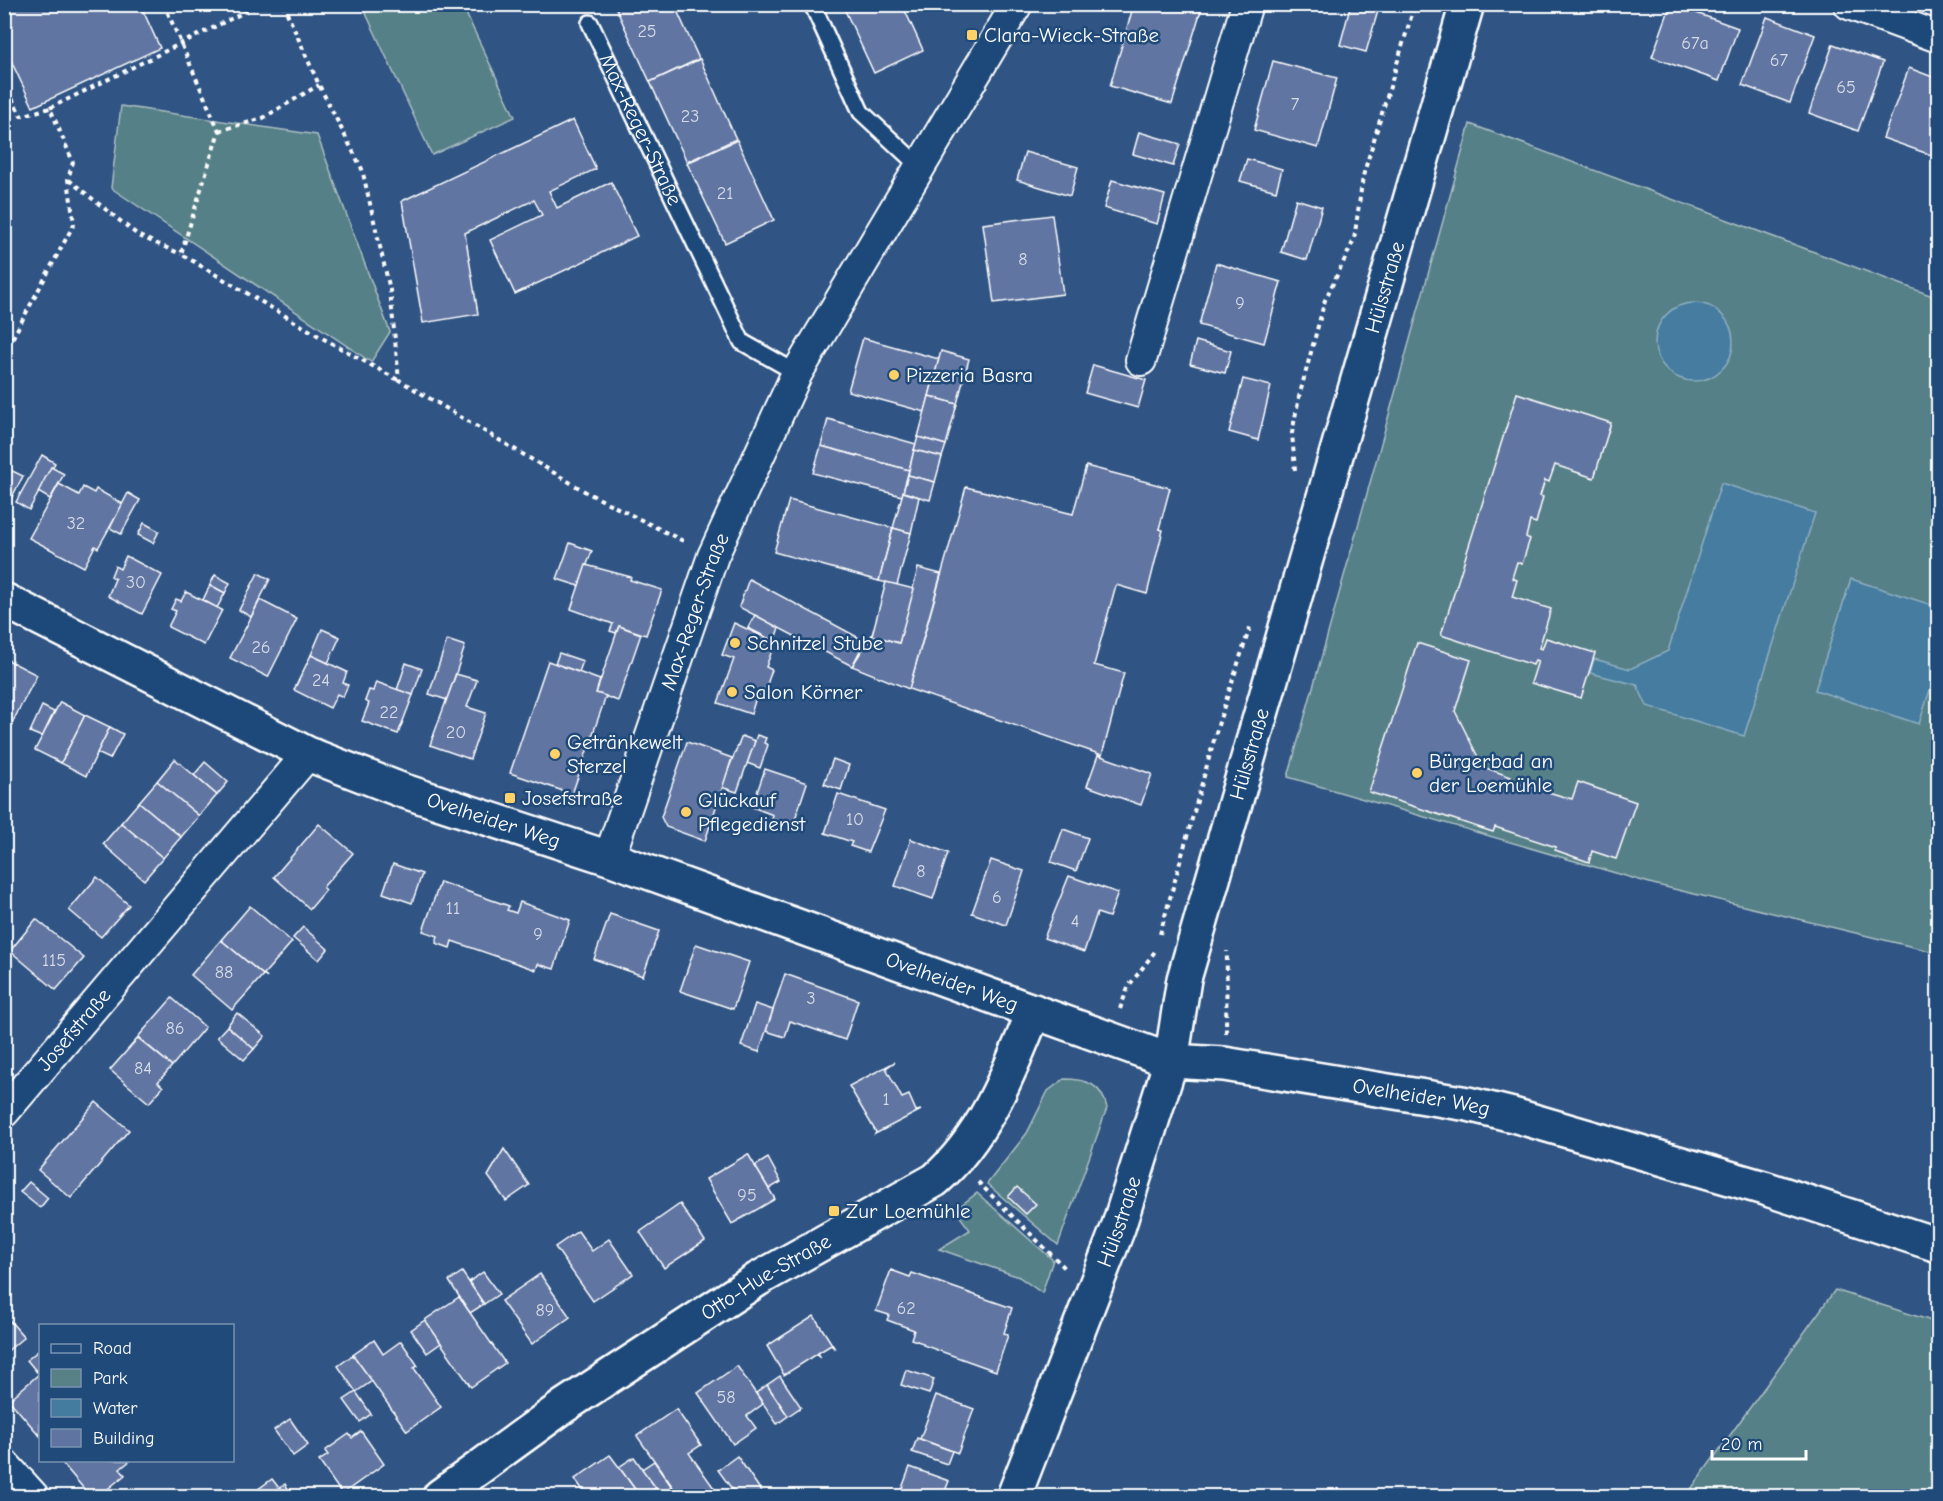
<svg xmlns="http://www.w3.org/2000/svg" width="1943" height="1501" font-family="'Comic Neue',sans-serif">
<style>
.green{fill:#578087;stroke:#abc0c3;stroke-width:1.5}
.water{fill:#447c9f;stroke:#8fb0c5;stroke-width:1.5}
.building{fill:#6074a1;stroke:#fff;stroke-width:1.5}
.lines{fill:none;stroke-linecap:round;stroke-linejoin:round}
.lane-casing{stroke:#fff;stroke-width:20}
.street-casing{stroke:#fff;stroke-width:34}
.secondary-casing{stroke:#fff;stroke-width:38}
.path{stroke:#fff;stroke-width:4;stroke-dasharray:4.5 4.5;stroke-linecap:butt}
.lane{stroke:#1f4a7a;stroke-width:15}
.street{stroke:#1f4a7a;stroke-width:30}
.secondary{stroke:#1f4a7a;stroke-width:33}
.poi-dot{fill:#ffd166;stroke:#1f4a7a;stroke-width:2}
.labels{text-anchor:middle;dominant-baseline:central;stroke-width:5;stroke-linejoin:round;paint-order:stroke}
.number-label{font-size:18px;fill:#d7dce8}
.poi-label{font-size:21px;fill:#fff;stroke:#1f4a7a;text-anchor:start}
.street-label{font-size:21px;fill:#fff;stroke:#1f4a7a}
</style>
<rect width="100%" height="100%" fill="#305484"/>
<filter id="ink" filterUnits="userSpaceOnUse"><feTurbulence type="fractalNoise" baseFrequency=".0167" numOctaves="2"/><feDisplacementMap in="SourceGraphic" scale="12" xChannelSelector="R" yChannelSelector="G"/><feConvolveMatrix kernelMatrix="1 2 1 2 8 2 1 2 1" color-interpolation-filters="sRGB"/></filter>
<g filter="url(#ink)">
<g class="green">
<path d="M362,5H462L515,117L432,155Z"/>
<path d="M121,106L317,135L390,332L371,362L111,188Z"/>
<path d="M1470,124L1938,298V953L1653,884L1288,777Z"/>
<path d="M1064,1079C1086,1079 1102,1084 1107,1108L1058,1245L987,1184L1027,1133L1048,1091Z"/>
<path d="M977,1193L1053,1260L1042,1293L1019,1277L939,1249L970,1230L955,1210Z"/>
<path d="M1835,1290L1938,1323V1496H1686Z"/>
</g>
<g class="water">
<circle cx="1694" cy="342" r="39"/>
<path d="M1721,483L1815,513L1744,736L1647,706L1637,685L1590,673L1594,659L1630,669L1668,651Z"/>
<path d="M1851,579L1938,607V665L1919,724L1815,690Z"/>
</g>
<g class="building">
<path d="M4,4H140L160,48L33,107L4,46Z"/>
<path d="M614,4H674L699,59L650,82Z"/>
<path d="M842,4H902L923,50L874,73Z"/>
<path d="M1134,4H1203L1172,104L1110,86Z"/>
<path d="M1351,4H1380L1366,52L1340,45Z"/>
<path d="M1671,4L1738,28L1719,81L1652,57Z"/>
<path d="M1767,17L1815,35L1790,103L1742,85Z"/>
<path d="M1833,44L1883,62L1858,131L1809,113Z"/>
<path d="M700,59L736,139L687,162L650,82Z"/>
<path d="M1273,61L1337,78L1318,148L1254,130Z"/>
<path d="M1909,68L1938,79V136L1931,155L1883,138Z"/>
<path d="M573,120L596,169L549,191L557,208L611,182L637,236L515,294L490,240L542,215L534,200L465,233L478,314L423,323L402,201Z"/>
<path d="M1139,132L1180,144L1173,166L1133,154Z"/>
<path d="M737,140L774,220L725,243L687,163Z"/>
<path d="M1025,152L1078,167L1070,196L1017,180Z"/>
<path d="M1247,159L1282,169L1276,191L1240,181Z"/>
<path d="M1112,180L1165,195L1157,224L1104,208Z"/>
<path d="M1296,199L1322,207L1307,260L1281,252Z"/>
<path d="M1052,215L1063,294L994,303L983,224Z"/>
<path d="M1216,263L1281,282L1264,343L1199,325Z"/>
<path d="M863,338L939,359L925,412L848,391Z"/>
<path d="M1196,341L1231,351L1225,373L1190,364Z"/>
<path d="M941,351L969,359L957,404L929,396Z"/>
<path d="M1093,365L1146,380L1138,408L1085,393Z"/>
<path d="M1243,379L1271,386L1258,440L1229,432Z"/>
<path d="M1517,393L1611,423L1594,478L1555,465L1549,482L1545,480L1540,496L1543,497L1536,523L1530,521L1526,537L1530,539L1522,564L1517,562L1512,578L1517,580L1512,597L1551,609L1539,648L1542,649L1546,638L1595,653L1581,698L1531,683L1538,661L1535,660L1533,665L1441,635Z"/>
<path d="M929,396L957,404L946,445L918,437Z"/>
<path d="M828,419L916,444L909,470L821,446Z"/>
<path d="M918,437L946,445L942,457L914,450Z"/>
<path d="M821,446L909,470L902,496L813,473Z"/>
<path d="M914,450L942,457L935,482L908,475Z"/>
<path d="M42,455L55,463L29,510L16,502Z"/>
<path d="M1086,466L1170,488L1159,529L1163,530L1147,594L1116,585L1094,665L1124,673L1102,755L909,689L966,487L1073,514Z"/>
<path d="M4,467L23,476L4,512Z"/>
<path d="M51,467L64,474L50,499L38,492Z"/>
<path d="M908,475L935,482L930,500L903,492Z"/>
<path d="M59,484L79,495L83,487L94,493L96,489L123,504L98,548L95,546L84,567L29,538Z"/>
<path d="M903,492L919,497L911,533L893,528Z"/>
<path d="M128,493L140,500L121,534L110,528Z"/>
<path d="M789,500L893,528L879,581L774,552Z"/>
<path d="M144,523L159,531L153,543L138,535Z"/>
<path d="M893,528L911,533L897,585L879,581Z"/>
<path d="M570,543L592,551L579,586L557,579Z"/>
<path d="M126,556L162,575L142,614L108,596L115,579L111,576L115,566L120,569Z"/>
<path d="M586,565L631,577L630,580L662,590L646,635L619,626L616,633L610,631L613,624L571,609Z"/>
<path d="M918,568L941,574L909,689L852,666L872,635L899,643Z"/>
<path d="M258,573L270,579L251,617L239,610Z"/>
<path d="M215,575L230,583L225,593L210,585Z"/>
<path d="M749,579L865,641L852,666L739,607Z"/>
<path d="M886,582L914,589L899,643L872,635Z"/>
<path d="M210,585L225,593L217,608L203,600Z"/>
<path d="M186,592L222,610L204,645L168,627L176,611L171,609L176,599L181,601Z"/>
<path d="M260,600L297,619L268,677L230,658Z"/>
<path d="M755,615L779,628L774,641L748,628Z"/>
<path d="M734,623L775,642L766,667L772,670L763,696L757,694L751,714L718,703L734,659L722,655Z"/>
<path d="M619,626L641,634L618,701L596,693Z"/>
<path d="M322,629L340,637L328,663L311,655Z"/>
<path d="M447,640L465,646L447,700L429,694Z"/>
<path d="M1417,643L1471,660L1455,711L1483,767L1511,777L1510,781L1572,799L1578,782L1636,802L1616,859L1592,851L1589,862L1555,850L1556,847L1495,827L1493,832L1369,792Z"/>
<path d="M559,653L583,661L579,672L555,664Z"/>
<path d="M311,655L347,672L343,683L348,685L343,697L337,694L330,708L294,690Z"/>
<path d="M4,658L37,675L11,725L4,722Z"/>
<path d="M548,661L600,680L596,693L606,696L572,794L510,773Z"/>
<path d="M406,663L422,669L413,695L397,690Z"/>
<path d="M456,674L477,680L467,707L486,713L470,759L430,745Z"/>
<path d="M376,682L413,695L398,734L362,721L369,703L365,701L369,690L373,691Z"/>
<path d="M60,702L85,715L61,763L35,750Z"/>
<path d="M42,706L54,712L42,737L30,732Z"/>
<path d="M85,715L110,727L86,776L61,763Z"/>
<path d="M4,722L12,726L4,740Z"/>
<path d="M110,727L123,734L110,759L97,753Z"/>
<path d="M757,735L766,738L764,743L768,745L760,768L747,763Z"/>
<path d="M742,736L755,741L737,792L721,787Z"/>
<path d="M687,742L732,758L705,841L666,827L661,817Z"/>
<path d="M1098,755L1152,774L1141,805L1087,786Z"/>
<path d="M175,759L217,795L199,816L157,781Z"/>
<path d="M833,759L849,765L841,790L824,784Z"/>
<path d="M205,762L228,782L217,795L194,775Z"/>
<path d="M765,769L807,783L794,822L789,820L788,825L772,819L773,815L752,807Z"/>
<path d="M157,781L199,816L181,837L139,802Z"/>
<path d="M838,794L885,810L868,852L850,846L852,842L825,833Z"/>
<path d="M139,802L181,837L163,858L121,823Z"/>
<path d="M121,823L163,858L144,880L103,844Z"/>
<path d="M319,824L353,853L323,887L326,890L310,909L274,877Z"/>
<path d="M1063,829L1088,838L1076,871L1051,862Z"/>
<path d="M911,839L948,853L933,899L895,886Z"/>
<path d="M991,860L1024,871L1006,925L972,913Z"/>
<path d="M393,864L422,874L412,903L383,893Z"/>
<path d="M1069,876L1118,893L1109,917L1097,913L1084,952L1044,938Z"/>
<path d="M97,877L129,905L101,937L69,910Z"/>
<path d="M440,882L509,906L507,910L516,913L520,902L570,920L554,969L538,964L536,970L452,941L450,948L436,943L438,936L423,931Z"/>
<path d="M250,906L292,942L264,974L267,978L221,940Z"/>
<path d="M610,914L659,931L643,976L594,959Z"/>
<path d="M36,919L84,958L56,990L10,951Z"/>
<path d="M303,927L328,949L319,960L293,938Z"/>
<path d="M221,940L263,975L232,1010L191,975Z"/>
<path d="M696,944L749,962L733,1009L680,991Z"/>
<path d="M785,974L858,1000L845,1040L790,1021L785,1037L766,1031Z"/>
<path d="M172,998L205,1027L172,1066L138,1037Z"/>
<path d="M755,1004L773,1010L759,1052L741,1046Z"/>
<path d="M237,1013L265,1036L254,1049L227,1026Z"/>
<path d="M227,1026L254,1049L244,1060L217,1037Z"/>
<path d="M138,1038L172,1066L158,1082L163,1087L149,1103L110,1070Z"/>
<path d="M895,1062L886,1068L902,1098L909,1095L916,1111L921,1110L875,1134L876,1132L849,1086Z"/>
<path d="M96,1102L129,1130L71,1198L38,1170Z"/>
<path d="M504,1149L529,1185L506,1201L488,1176Z"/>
<path d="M748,1154L775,1199L732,1224L706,1179Z"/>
<path d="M768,1158L781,1182L769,1189L755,1166Z"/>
<path d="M29,1182L48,1198L40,1208L20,1192Z"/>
<path d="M1017,1187L1036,1204L1026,1214L1008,1197Z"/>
<path d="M680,1204L705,1241L664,1268L640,1232Z"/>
<path d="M578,1231L592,1251L609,1239L633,1274L593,1301L555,1247Z"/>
<path d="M891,1270L910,1277L912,1273L1012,1308L1004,1333L1008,1335L996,1371L923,1345V1343L911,1339L914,1330L887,1320L889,1315L876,1311Z"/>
<path d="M462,1272L484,1304L470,1313L449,1281Z"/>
<path d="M483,1272L499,1294L484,1304L469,1282Z"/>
<path d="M540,1274L570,1317L532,1344L501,1301Z"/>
<path d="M459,1297L505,1363L471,1387L425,1320Z"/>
<path d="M4,1314L24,1337L4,1354Z"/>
<path d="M814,1316L835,1349L831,1345L818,1353L821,1358L817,1354L784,1375L767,1346Z"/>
<path d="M425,1320L441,1343L427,1353L411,1330Z"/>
<path d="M374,1340L383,1354L401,1341L418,1366L414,1368L441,1407L407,1431L353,1355Z"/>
<path d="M40,1349V1367L36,1371L27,1360Z"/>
<path d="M353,1355L372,1381L356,1392L338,1366Z"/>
<path d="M737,1366L763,1404L747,1416L756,1428L733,1444L698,1393Z"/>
<path d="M40,1367V1436L9,1400L39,1374L36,1371Z"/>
<path d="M906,1370L934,1379L929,1394L901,1385Z"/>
<path d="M780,1376L801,1407L788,1416L767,1385Z"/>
<path d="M767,1385L788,1416L777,1424L756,1393Z"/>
<path d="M356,1392L371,1414L360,1422L344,1400Z"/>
<path d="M936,1395L974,1409L958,1453L920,1439Z"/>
<path d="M676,1409L701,1445L689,1453L714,1488L701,1496H679L637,1436Z"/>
<path d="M290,1419L308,1445L293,1456L274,1430Z"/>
<path d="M361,1431L384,1464L342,1494L319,1461L328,1455L325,1451L349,1434L352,1438Z"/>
<path d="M917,1438L952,1451L947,1464L912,1452Z"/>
<path d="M610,1455L619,1467L640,1496H587L575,1479Z"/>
<path d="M737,1456L764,1495L762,1496H737L718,1470Z"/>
<path d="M634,1457L656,1488L643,1496H640L619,1467Z"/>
<path d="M67,1460H131L120,1469L125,1475L99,1496H90L63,1464Z"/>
<path d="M654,1461L678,1496H662L642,1469Z"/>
<path d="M910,1467L949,1481L943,1496H899Z"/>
<path d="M272,1479L279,1488L285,1484L293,1496H261L257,1490Z"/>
</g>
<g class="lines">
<g class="lane-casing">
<g id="lane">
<path d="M812,4L861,112L920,167"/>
<path id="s1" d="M590,23L742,342L797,373"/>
</g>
</g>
<g class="street-casing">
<g id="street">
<path d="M1849,4L1938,37"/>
<path d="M1141,360L1247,4"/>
<path id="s2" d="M609,858L713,556L797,373L1017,4"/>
<path id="s3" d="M4,1112L308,754"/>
<path d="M4,1464L33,1496"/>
</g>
</g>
<g class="secondary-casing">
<g id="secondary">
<path id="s4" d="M4,600L308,754L401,790L609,858L1171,1061L1224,1064L1468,1104L1513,1115L1764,1188L1938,1245"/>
<path id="s5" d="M440,1496L564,1406L758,1279L935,1180C986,1135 1009,1072 1034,1011"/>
<path id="s6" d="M1014,1496L1118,1228L1171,1061L1184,979L1467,4"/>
</g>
</g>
<g class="path">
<path d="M164,4L219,131L181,254L324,339L398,380"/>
<path d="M283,4L319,85L362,169L390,290L399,380L586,492L687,543"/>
<path d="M4,82L21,116L50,108L73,162L68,179L74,224L4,354"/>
<path d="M50,108L261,4"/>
<path d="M219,131L263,118L319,85"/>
<path d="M69,180L139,236L181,254"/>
<path d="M1295,470L1292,433L1299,397L1325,300L1354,240L1363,176L1415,4"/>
<path d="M1160,934L1219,722L1250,627"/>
<path d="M1120,1009L1128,987L1156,950"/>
<path d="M1226,1033L1227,951"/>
<path d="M978,1182L1067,1270"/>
</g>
<use href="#lane" class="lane"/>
<use href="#street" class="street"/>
<use href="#secondary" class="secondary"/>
</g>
</g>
<g class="poi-dot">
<rect x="966" y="29" width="12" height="12" rx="3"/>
<circle cx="894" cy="375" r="6"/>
<circle cx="735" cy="643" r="6"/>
<circle cx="732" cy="692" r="6"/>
<circle cx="555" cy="754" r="6"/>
<circle cx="1417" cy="773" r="6"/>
<rect x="504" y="792" width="12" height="12" rx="3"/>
<circle cx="686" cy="812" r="6"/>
<rect x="828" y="1205" width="12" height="12" rx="3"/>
</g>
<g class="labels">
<g class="number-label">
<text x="647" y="31">25</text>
<text x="1695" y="43">67a</text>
<text x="1779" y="60">67</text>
<text x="1846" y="87">65</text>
<text x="1295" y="104">7</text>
<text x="690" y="116">23</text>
<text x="725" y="193">21</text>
<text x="1023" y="259">8</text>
<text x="1240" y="303">9</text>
<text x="76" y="523">32</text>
<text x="136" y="582">30</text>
<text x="261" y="647">26</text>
<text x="321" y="680">24</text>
<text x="389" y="712">22</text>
<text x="456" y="732">20</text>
<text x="855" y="819">10</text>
<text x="921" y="871">8</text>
<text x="997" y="897">6</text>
<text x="453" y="908">11</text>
<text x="1075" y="921">4</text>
<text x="538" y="934">9</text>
<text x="54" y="960">115</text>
<text x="224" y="972">88</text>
<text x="811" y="998">3</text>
<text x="175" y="1028">86</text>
<text x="143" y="1068">84</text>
<text x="886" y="1099">1</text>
<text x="747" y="1195">95</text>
<text x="906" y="1308">62</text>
<text x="545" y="1310">89</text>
<text x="726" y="1397">58</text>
</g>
<g class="poi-label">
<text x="984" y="35">Clara-Wieck-Straße</text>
<text x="906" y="375">Pizzeria Basra</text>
<text x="747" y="643">Schnitzel Stube</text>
<text x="744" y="692">Salon Körner</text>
<text x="567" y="742">Getränkewelt<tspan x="567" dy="24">Sterzel</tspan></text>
<text x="1429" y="761">Bürgerbad an<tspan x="1429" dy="24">der Loemühle</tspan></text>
<text x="522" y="798">Josefstraße</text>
<text x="698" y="800">Glückauf<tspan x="698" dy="24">Pflegedienst</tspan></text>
<text x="846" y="1211">Zur Loemühle</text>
</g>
<g class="street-label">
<text stroke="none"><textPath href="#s1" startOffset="118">Max-Reger-Straße</textPath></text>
<text stroke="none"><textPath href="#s6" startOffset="1266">Hülsstraße</textPath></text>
<text stroke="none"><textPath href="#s2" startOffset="261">Max-Reger-Straße</textPath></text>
<text stroke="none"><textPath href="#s6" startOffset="780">Hülsstraße</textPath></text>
<text stroke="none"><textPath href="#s4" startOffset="538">Ovelheider Weg</textPath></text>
<text stroke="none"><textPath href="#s4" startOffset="1024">Ovelheider Weg</textPath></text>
<text stroke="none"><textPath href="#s3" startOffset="108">Josefstraße</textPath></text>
<text stroke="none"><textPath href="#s4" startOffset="1510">Ovelheider Weg</textPath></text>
<text stroke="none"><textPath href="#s6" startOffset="294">Hülsstraße</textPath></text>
<text stroke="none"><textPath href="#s5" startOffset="393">Otto-Hue-Straße</textPath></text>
</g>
</g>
<rect width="1943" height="1501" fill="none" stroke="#1f4a7a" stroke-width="24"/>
<rect x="12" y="12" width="1919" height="1477" fill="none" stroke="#fff" stroke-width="2" filter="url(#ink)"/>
<rect x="39" y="1324" width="195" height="138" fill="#1f4a7a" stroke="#7992af" stroke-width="1.5"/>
<rect x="51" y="1344" width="30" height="9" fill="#1f4a7a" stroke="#7992af" stroke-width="1.5"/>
<text x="93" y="1354" font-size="18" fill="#ffffff">Road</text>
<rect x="51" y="1369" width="30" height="18" fill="#578087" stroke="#7992af" stroke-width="1.5"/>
<text x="93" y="1384" font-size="18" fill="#ffffff">Park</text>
<rect x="51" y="1399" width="30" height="18" fill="#447c9f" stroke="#7992af" stroke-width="1.5"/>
<text x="93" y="1414" font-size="18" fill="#ffffff">Water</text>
<rect x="51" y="1429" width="30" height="18" fill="#6074a1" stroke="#7992af" stroke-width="1.5"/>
<text x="93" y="1444" font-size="18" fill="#ffffff">Building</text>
<path d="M1712 1450v9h94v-9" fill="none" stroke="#ffffff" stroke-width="3"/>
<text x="1721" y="1450" font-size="18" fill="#ffffff" stroke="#1f4a7a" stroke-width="4.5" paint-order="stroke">20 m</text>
</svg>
